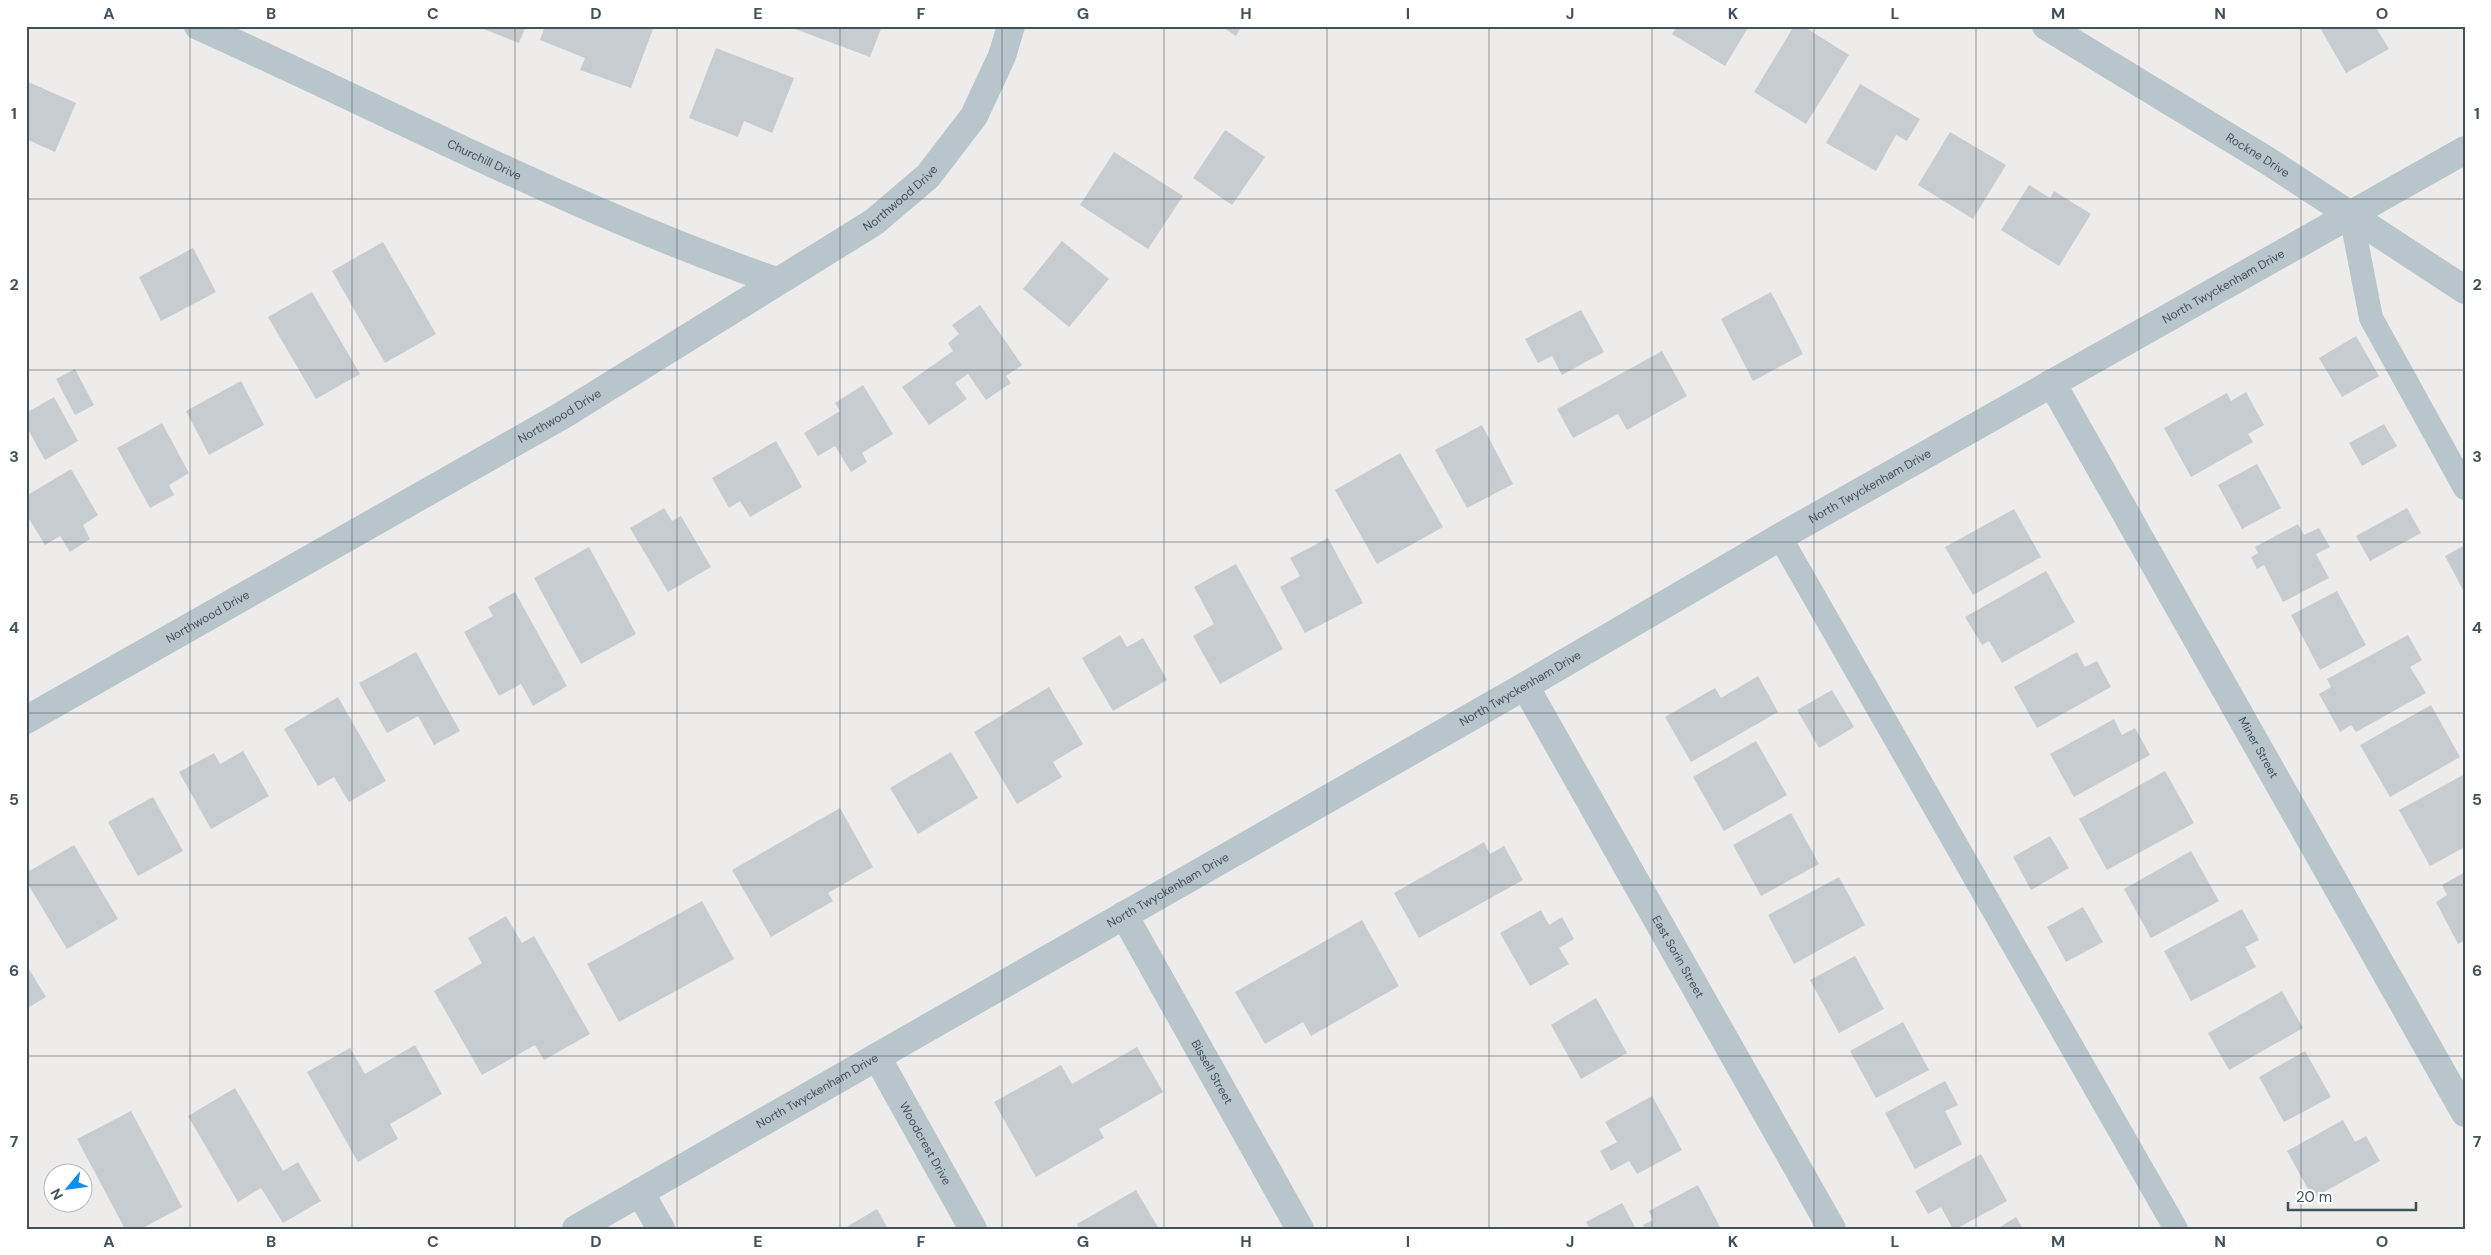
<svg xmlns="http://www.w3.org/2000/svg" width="2491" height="1255" font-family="'DM Sans',sans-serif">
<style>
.building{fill:#c7ccd1}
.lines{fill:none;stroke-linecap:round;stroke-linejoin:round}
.service{stroke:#b8c6cc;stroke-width:24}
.minor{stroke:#b8c6cc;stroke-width:28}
.tertiary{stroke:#b8c6cc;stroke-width:28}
.grid{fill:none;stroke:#42525a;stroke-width:1;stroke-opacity:0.55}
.labels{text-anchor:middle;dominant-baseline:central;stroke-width:4.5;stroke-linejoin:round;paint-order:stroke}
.street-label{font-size:12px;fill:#42525a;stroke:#fff}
.neatline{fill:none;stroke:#42525a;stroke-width:2}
.grid-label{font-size:16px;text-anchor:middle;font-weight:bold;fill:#42525a}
</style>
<rect width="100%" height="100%" fill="#eeebeb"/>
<g class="building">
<path d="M476,26H526L519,43Z"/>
<path d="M545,26H654L631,88L580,70L585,58L540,40Z"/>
<path d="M787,26H882L870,57Z"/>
<path d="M1221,26H1242L1236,36Z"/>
<path d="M1677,26H1749L1725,66L1672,34Z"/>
<path d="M1794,26H1803L1849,55L1806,124L1754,92Z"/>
<path d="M2319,26H2375L2389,49L2346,73Z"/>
<path d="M716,48L794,78L772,133L744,121L738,137L689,118Z"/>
<path d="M26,81L76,103L55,152L26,139Z"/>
<path d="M1860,84L1920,119L1907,141L1896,135L1876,171L1826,143Z"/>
<path d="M1225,130L1265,157L1232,205L1193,178Z"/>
<path d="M1950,132L2006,165L1973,219L1918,185Z"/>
<path d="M1114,152L1183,196L1148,249L1080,205Z"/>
<path d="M2029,185L2050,198L2054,191L2091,214L2059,266L2001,230Z"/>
<path d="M1062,241L1109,279L1069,327L1023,289Z"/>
<path d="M383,242L436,334L385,363L332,271Z"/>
<path d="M193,248L216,292L161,321L139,277Z"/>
<path d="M312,292L360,374L316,399L268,317Z"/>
<path d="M1771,292L1803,354L1753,381L1721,319Z"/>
<path d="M980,305L1022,365L1006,376L1011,383L986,400L968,374L955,383L967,399L929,425L902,387L953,351L948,343L959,334L952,325Z"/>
<path d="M1581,310L1604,352L1562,375L1552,356L1538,363L1525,339Z"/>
<path d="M2356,336L2379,376L2342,397L2319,358Z"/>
<path d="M1662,351L1687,396L1627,430L1618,414L1573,438L1557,409Z"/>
<path d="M75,369L94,405L75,415L56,379Z"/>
<path d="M241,381L264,425L209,455L186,411Z"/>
<path d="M863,385L893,434L862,453L867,462L851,472L835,446L818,456L804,433L840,411L835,403Z"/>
<path d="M2246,392L2264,425L2248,434L2253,442L2191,477L2164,428L2227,393L2231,401Z"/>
<path d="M54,397L78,441L45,460L26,426V413Z"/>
<path d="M162,423L189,473L169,485L174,495L150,508L117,448Z"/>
<path d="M2384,424L2397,446L2362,466L2349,443Z"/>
<path d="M1482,425L1513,484L1467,508L1435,450Z"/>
<path d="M776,441L802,487L750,517L740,501L729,508L712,478Z"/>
<path d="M1400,453L1443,527L1377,564L1335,490Z"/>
<path d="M2257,464L2281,508L2242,529L2218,485Z"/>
<path d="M71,469L98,515L83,525L90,539L70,552L60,536L45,545L26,514V496Z"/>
<path d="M664,508L672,521L681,516L711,567L668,592L630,528Z"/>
<path d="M2407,508L2421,533L2370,561L2356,536Z"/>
<path d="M2014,509L2041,557L1973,595L1945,547Z"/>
<path d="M2298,524L2304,535L2319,528L2330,547L2316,554L2329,578L2283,602L2264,565L2257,569L2251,557L2258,553L2255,547Z"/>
<path d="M1328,538L1363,603L1305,633L1280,587L1300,576L1290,558Z"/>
<path d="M2465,545V594L2445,556Z"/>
<path d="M589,547L636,634L581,664L534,578Z"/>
<path d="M1236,564L1283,649L1220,684L1193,636L1214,624L1194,587Z"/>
<path d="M2046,571L2075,622L2002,663L1989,641L1982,645L1965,617Z"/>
<path d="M2337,591L2366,645L2320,670L2291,615Z"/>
<path d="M515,592L567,686L533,706L521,684L499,696L464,632L493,616L488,607Z"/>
<path d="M1120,635L1127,647L1143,638L1167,680L1113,711L1082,658Z"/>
<path d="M2408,635L2422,660L2410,667L2426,693L2356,732L2351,725L2340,732L2319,694L2331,687L2327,679Z"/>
<path d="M416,652L460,731L434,745L418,716L387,733L359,683Z"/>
<path d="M2077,652L2085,667L2097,661L2111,687L2037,728L2014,687Z"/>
<path d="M1758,676L1778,712L1691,762L1665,717L1715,688L1721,698Z"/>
<path d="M1049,687L1083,744L1053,762L1062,777L1017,804L974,732Z"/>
<path d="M1832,690L1854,727L1819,748L1797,710Z"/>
<path d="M338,697L386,781L349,802L334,777L318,786L284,729Z"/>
<path d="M2431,705L2460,757L2390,797L2360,745Z"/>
<path d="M2114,719L2122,735L2135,728L2150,755L2074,797L2050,754Z"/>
<path d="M1756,741L1787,795L1724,831L1693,777Z"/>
<path d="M243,751L269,796L211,829L179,772L214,753L220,764Z"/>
<path d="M951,752L978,798L918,834L890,788Z"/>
<path d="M2165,771L2194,823L2107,870L2079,819Z"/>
<path d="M2465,774V847L2430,866L2399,810Z"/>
<path d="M153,797L183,851L138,876L108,822Z"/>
<path d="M840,808L873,867L828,893L833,901L771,937L732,870Z"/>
<path d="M1791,813L1819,864L1761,896L1733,845Z"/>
<path d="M2050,836L2069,868L2031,890L2013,857Z"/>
<path d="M1484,842L1490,854L1504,846L1523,880L1419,938L1394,893Z"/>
<path d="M74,845L118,919L67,949L26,881V873Z"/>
<path d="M2191,851L2219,901L2151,938L2124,889Z"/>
<path d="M2465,872V940L2458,944L2436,902L2447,895L2442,885Z"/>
<path d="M1839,877L1865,925L1794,964L1768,915Z"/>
<path d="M702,901L734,959L619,1022L587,964Z"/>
<path d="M2083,907L2103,942L2066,962L2047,927Z"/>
<path d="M2242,909L2259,940L2245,947L2256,967L2191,1001L2164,951Z"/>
<path d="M1541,910L1549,925L1562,917L1574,939L1559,948L1569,964L1530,986L1500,933Z"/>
<path d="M506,916L522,943L534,936L590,1034L544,1060L535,1045L482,1075L434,991L482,963L468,938Z"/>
<path d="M1362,920L1399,986L1311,1036L1303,1022L1265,1044L1235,992Z"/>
<path d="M1855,956L1884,1009L1839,1033L1810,980Z"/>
<path d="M26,964L46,997L26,1009Z"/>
<path d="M2282,991L2303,1028L2229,1070L2208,1033Z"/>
<path d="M1596,998L1627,1053L1581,1079L1551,1025Z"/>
<path d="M1903,1022L1929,1070L1876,1098L1850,1051Z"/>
<path d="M415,1045L442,1094L390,1124L398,1139L358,1162L307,1072L350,1048L365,1074Z"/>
<path d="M1137,1047L1163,1092L1099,1129L1104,1138L1036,1177L994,1102L1061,1065L1072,1084Z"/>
<path d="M2305,1051L2331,1097L2284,1122L2259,1077Z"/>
<path d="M1945,1081L1958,1105L1945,1111L1962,1144L1915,1169L1885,1113Z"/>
<path d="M235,1088L283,1171L298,1162L321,1201L283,1223L261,1188L238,1202L188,1116Z"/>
<path d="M1652,1096L1682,1150L1637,1174L1629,1161L1611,1171L1600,1151L1617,1142L1605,1122Z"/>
<path d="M131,1111L182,1207L141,1229H125L77,1139Z"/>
<path d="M2343,1120L2355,1142L2366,1136L2380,1161L2313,1198L2287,1151Z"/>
<path d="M1981,1154L2007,1201L1956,1229H1953L1941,1207L1928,1214L1915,1191Z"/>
<path d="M1698,1185L1721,1229H1645L1643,1225L1653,1220L1649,1211Z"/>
<path d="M1136,1190L1159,1229H1079L1077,1224Z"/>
<path d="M1622,1203L1636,1229H1590L1586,1222Z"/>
<path d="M877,1209L888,1229H843Z"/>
<path d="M2016,1217L2023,1229H1997Z"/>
</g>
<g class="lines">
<g class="service">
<path d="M2351,215L2371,318L2465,488"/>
<path d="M1780,537L2176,1229"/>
</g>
<g class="minor">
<path id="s1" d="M198,26C390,112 577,212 776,281"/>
<path id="s2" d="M2046,26L2268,161L2465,290"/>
<path id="s3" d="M2052,383L2465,1113"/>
<path id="s4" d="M1525,686L1832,1229"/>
<path id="s5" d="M26,720L563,415L874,222L928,176L974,116L1002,56L1011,26"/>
<path id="s6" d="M1124,915L1300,1229"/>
<path id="s7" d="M877,1057L973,1229"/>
<path d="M640,1192L661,1229"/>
</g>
<path class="tertiary" id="s8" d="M576,1229L1525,686L1780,537L2465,150"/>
</g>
<path class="grid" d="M190,26V1229M352,26V1229M515,26V1229M677,26V1229M840,26V1229M1002,26V1229M1164,26V1229M1327,26V1229M1489,26V1229M1652,26V1229M1814,26V1229M1976,26V1229M2139,26V1229M2301,26V1229M26,199H2465M26,370H2465M26,542H2465M26,713H2465M26,885H2465M26,1056H2465"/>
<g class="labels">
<g class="street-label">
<text stroke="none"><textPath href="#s2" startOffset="248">Rockne Drive</textPath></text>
<text stroke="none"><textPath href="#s1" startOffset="316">Churchill Drive</textPath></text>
<text stroke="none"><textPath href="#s5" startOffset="1019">Northwood Drive</textPath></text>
<text stroke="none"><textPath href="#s8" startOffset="1898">North Twyckenham Drive</textPath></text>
<text stroke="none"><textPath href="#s5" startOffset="614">Northwood Drive</textPath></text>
<text stroke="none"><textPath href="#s8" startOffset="1492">North Twyckenham Drive</textPath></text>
<text stroke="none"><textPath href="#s5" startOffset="209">Northwood Drive</textPath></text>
<text stroke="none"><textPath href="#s8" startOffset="1088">North Twyckenham Drive</textPath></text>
<text stroke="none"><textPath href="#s3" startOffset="419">Miner Street</textPath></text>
<text stroke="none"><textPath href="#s8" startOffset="682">North Twyckenham Drive</textPath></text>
<text stroke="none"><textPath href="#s4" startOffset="311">East Sorin Street</textPath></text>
<text stroke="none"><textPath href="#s6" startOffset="180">Bissell Street</textPath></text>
<text stroke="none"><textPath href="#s8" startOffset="278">North Twyckenham Drive</textPath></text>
<text stroke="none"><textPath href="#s7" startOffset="99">Woodcrest Drive</textPath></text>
</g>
</g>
<rect width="2491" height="1255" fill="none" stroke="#ffffff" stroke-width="55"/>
<g transform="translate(68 1188) rotate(241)"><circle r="24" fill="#ffffff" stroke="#b3babd"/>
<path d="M0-4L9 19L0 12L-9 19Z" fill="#0b8fe8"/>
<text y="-8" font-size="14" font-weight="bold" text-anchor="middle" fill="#42525a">N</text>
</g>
<path d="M2288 1202v8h128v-8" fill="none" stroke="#42525a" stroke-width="2.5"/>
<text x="2296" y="1202" font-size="15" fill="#42525a" stroke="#ffffff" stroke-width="4" paint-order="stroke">20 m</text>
<rect x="28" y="28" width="2436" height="1200" class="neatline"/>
<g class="grid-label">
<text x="109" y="19">A</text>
<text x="271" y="19">B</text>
<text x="433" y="19">C</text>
<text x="596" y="19">D</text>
<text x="758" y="19">E</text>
<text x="921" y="19">F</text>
<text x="1083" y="19">G</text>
<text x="1246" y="19">H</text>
<text x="1408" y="19">I</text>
<text x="1570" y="19">J</text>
<text x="1733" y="19">K</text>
<text x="1895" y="19">L</text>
<text x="2058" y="19">M</text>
<text x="2220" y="19">N</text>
<text x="2382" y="19">O</text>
<text x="14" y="119">1</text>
<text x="2477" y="119">1</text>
<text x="14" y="290">2</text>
<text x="2477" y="290">2</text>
<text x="14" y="462">3</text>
<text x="2477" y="462">3</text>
<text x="14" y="633">4</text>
<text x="2477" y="633">4</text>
<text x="14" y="805">5</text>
<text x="2477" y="805">5</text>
<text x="14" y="976">6</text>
<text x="2477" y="976">6</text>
<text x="14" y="1147">7</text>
<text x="2477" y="1147">7</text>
<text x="109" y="1247">A</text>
<text x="271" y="1247">B</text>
<text x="433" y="1247">C</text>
<text x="596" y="1247">D</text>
<text x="758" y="1247">E</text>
<text x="921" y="1247">F</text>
<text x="1083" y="1247">G</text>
<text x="1246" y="1247">H</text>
<text x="1408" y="1247">I</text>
<text x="1570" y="1247">J</text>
<text x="1733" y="1247">K</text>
<text x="1895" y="1247">L</text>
<text x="2058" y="1247">M</text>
<text x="2220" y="1247">N</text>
<text x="2382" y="1247">O</text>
</g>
</svg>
